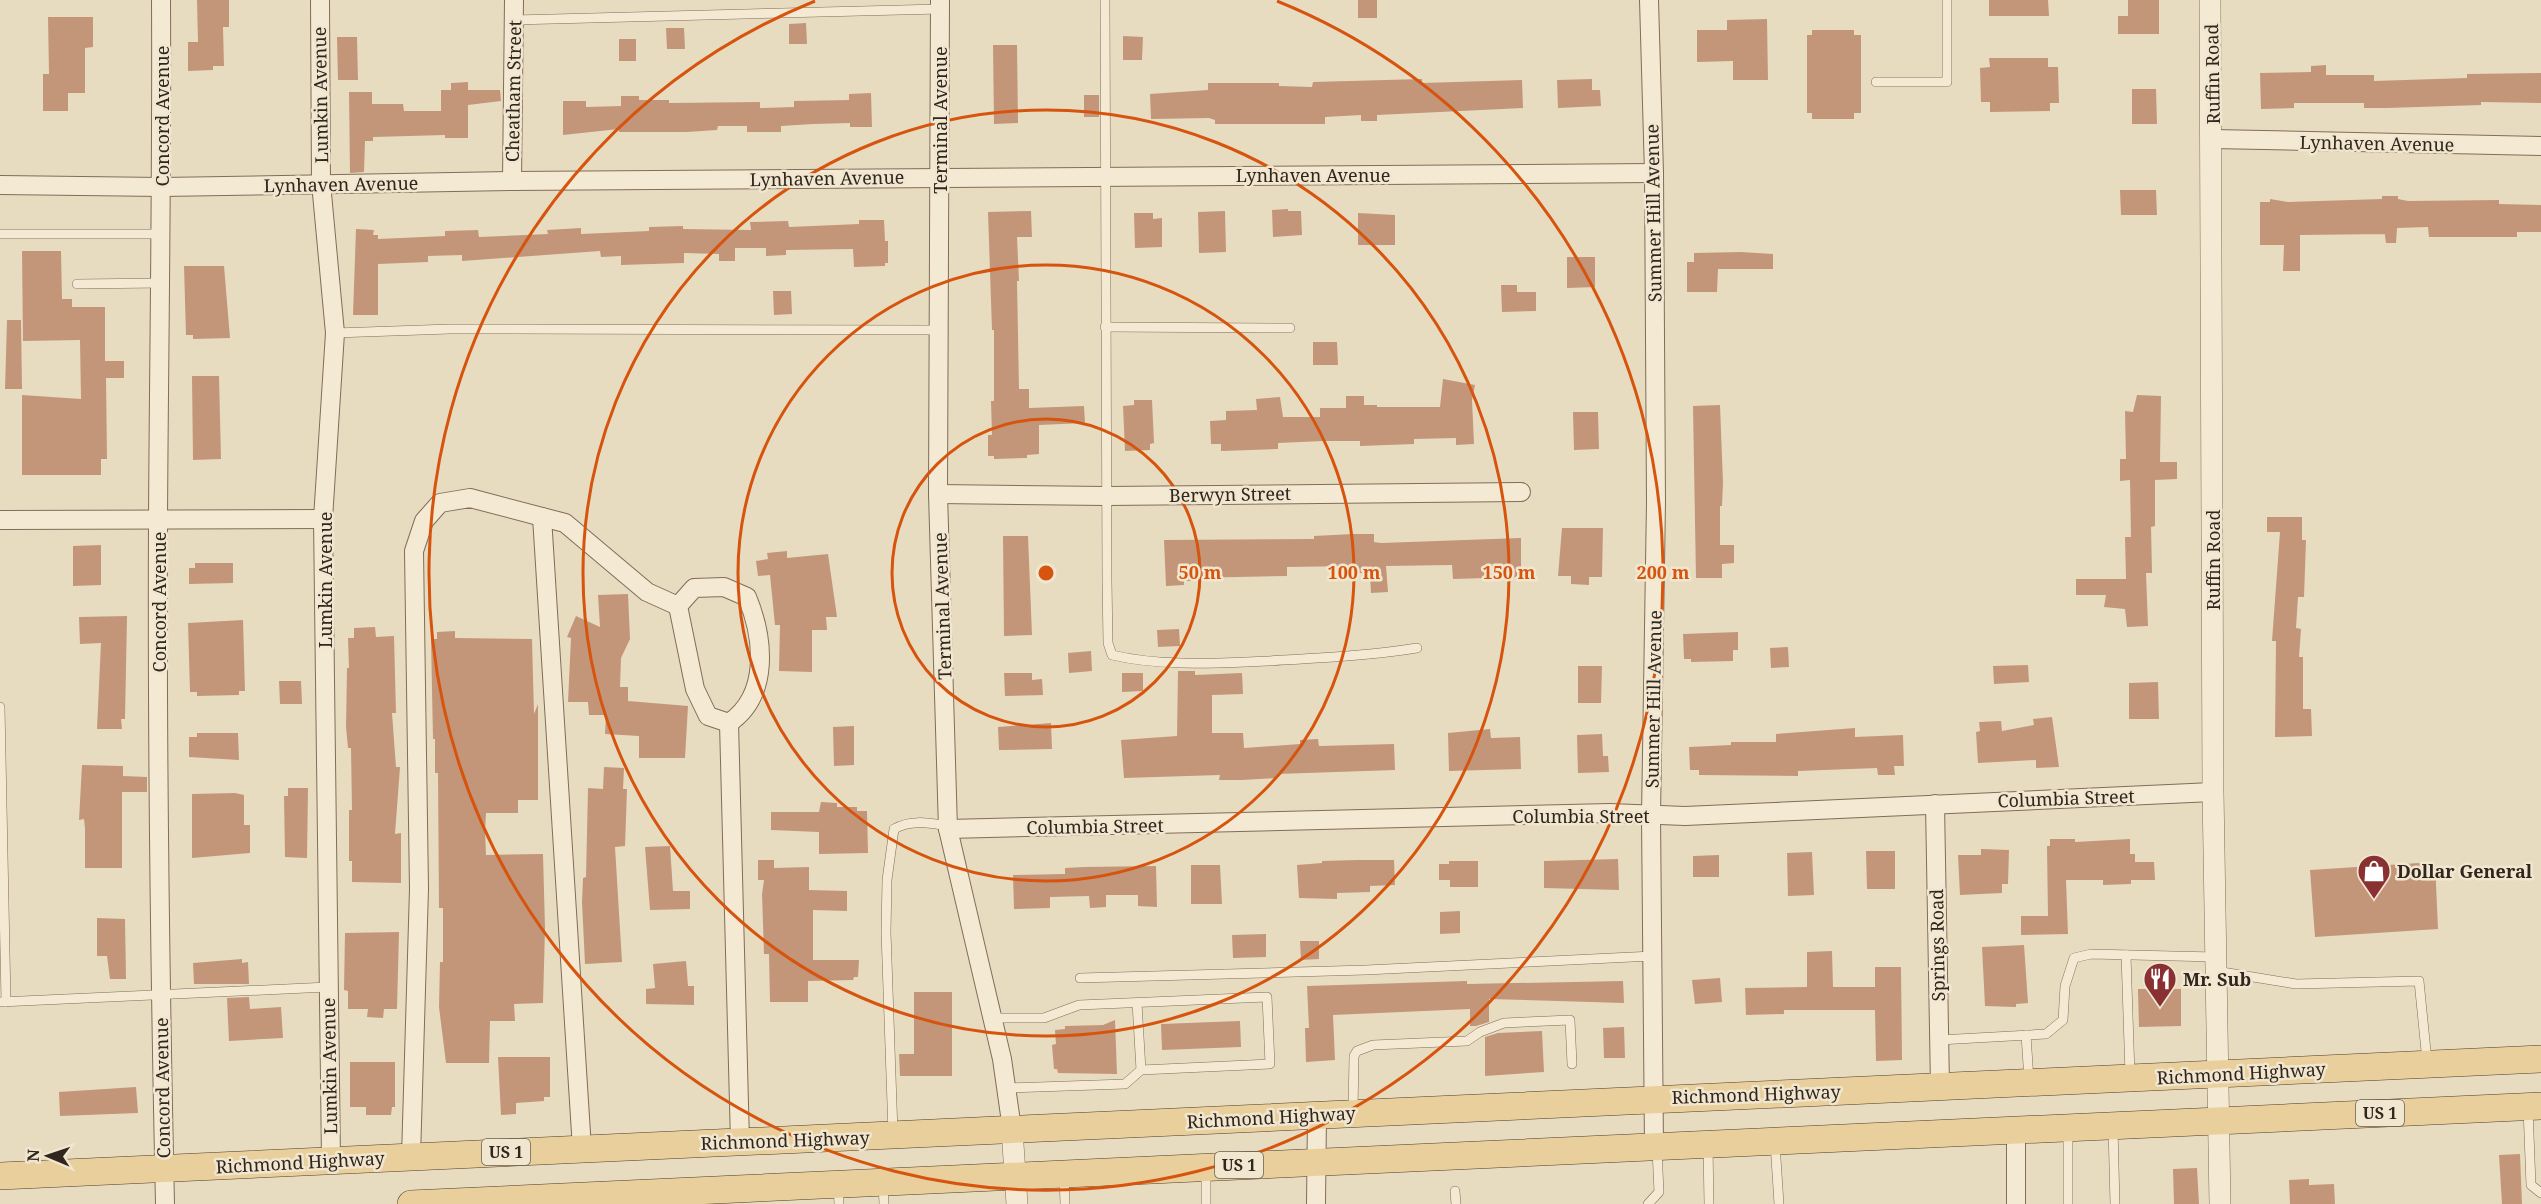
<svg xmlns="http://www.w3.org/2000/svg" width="2541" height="1204" font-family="'Noto Serif',serif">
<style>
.building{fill:#c3967a}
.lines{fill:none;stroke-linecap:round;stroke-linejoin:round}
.service-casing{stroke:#806d5a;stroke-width:10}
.minor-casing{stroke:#806d5a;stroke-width:20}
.tertiary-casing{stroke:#806d5a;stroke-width:22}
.primary-casing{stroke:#4e3c2e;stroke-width:28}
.service{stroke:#f4e9d2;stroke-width:9}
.minor{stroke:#f4e9d2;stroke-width:18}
.tertiary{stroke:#f4e9d2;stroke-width:21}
.primary{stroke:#e9cf9b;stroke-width:27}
.ring{fill:none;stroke:#d6540e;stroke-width:3}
.labels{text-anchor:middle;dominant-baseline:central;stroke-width:5;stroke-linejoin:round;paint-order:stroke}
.shield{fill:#f1e6cf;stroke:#6b6052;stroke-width:1.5}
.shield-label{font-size:16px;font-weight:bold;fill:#31261d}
.street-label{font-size:18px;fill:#31261d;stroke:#f1e6cf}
.poi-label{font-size:18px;font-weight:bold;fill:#31261d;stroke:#f1e6cf;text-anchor:start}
.centre{fill:#d6540e;stroke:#f1e6cf;stroke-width:3}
.ring-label{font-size:18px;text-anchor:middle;font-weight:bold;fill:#d6540e;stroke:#f1e6cf;stroke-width:5;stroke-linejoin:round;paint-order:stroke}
</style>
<rect width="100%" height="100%" fill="#e8dcc0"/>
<g class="building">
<path d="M197,0H229V27H223L224,66H213V70L188,71V42H198Z"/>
<rect x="1358" y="0" width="19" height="18"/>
<path d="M1989,0H2048L2049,16H1989Z"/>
<path d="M2128,0H2159V34H2118V16H2128Z"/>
<path d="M48,17H93V47L85,48V93H68V111H43V74H49Z"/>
<path d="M1767,19L1768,80H1733V61L1697,62V30H1727V20Z"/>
<path d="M806,23L807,44H789V24Z"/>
<path d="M666,28H684L685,49H667Z"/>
<path d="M1812,30H1854V35H1861V113H1854V119H1812V113H1807V35H1812Z"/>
<path d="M1123,36L1143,37L1142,60H1123Z"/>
<path d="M337,37H357L358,80H338Z"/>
<rect x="619" y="39" width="17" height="22"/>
<path d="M993,45H1017L1018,123L994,124Z"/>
<path d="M1989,58H2048V67H2058L2059,103H2050V111L1990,112V102H1981L1980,68L1990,67Z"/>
<path d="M2326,65V75H2374V81L2467,78V74L2541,73V103L2481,102V105L2387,108H2364V103H2294V108L2261,109L2260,73L2311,72V66Z"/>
<path d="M1422,79V83L1522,80L1523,108L1377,115V121H1361V115L1325,117V124H1215V120L1209,118L1151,119L1150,94L1208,90V83H1279V86L1312,87L1313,82Z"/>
<path d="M1592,79V90H1600L1601,106L1558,108L1557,80Z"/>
<path d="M468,82V90H500L501,101L468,105V138H445V135L373,137V141H365L364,172L350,173L349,92H372V104H403L404,111H441V90H451V83Z"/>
<path d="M2132,89H2156L2157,124H2132Z"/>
<path d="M871,93L872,127H850V123L813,124L781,126V132H747V126H718L717,130L687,132H619V129L563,135V101H586V107L621,106V96H639V100H669V103L760,102V108L794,107V101L849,100V94Z"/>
<rect x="1084" y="95" width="15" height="22"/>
<path d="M2120,190H2156L2157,215H2121Z"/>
<path d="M2382,196H2398V199L2408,201L2499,200V204L2541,205V232H2517V237H2429L2428,227L2397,228L2396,243H2386L2384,228L2385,234L2300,235V271H2283L2284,245H2260V202H2270V199L2288,202L2382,199Z"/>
<path d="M1288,209V211H1301L1302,235L1273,237L1272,210Z"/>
<path d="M1031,211L1032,237H1017L1019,281H1017L1019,389H1029V408L1084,406L1085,423L1039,425V454L1027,455V458L994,459V456H988V435H992L991,401H994V330H992L988,212Z"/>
<path d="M1225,211L1226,252L1199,253L1198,212Z"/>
<path d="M1134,213H1153V219L1162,218V247L1135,248Z"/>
<path d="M1358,213L1395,215V245H1358Z"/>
<path d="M859,220H884L885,241H888V263H885V266L854,267L853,249L786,250V255L766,256V248H735V261H719V254L684,253V263L621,265V256L601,257L600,251L462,261V255L428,256V262L378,264V315H353L356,229L374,230L373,235H378V239L445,236V231L478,230L479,237L548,234L547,230L581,228V234L649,231V227L683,226V229L751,230L750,222L788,221L789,227L859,224Z"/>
<path d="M22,251H61L62,299H72V307H105V361H124V378H106L107,459H101V475H22V395L81,399L80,340L23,341Z"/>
<path d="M1741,252L1773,254V269H1718L1717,292H1687V262H1694V253Z"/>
<path d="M1567,257H1595V287L1567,288Z"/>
<path d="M184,266H224L230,338L193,339V335H186Z"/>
<path d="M1501,285H1517V292H1536V311L1502,312Z"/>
<path d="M773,291H791L792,314L774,315Z"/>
<path d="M7,320H21L22,389H5Z"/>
<path d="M1313,342H1337L1338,365H1313Z"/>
<path d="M192,376H219L221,459L193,460Z"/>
<path d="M1443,379L1475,385L1472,400L1474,444L1456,445V438L1414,439V444L1360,446V441H1323L1278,443V449L1221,451V444H1211L1210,421L1226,420V411L1257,410L1256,399L1280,397L1283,417H1320V408H1346V396H1364V405H1377V407H1440Z"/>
<path d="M2137,395L2161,396L2160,462H2177V479L2155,480V526L2151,527L2152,573H2146L2148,626L2127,627L2125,609L2104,607L2106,595H2076V579H2126L2125,537H2131L2130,480L2120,481V459H2126L2125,411L2133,412Z"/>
<path d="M1134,400H1152L1154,443L1150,444V450L1125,451L1123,406L1134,405Z"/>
<path d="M1720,405L1723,483L1722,506H1720V545H1734V563L1722,564V578H1696L1693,406Z"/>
<path d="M1573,412H1598L1599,449L1574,450Z"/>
<path d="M2267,517H2302V540H2306L2304,597H2298L2296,628L2301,629L2299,657H2303V709H2311L2312,736L2275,737L2276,641H2272L2280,532H2267Z"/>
<path d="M1562,528H1603L1602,577H1589V585L1571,584V576H1558Z"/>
<path d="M1353,534H1374V542L1381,543L1521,538V577L1453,579L1452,565L1386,566L1388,592L1371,593L1370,573H1353V566L1287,567V576L1191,578V581H1184V585L1166,586L1164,540L1314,539V536Z"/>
<path d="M1003,536H1028L1032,635L1004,636Z"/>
<path d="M101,545V585L73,586V546Z"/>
<path d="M787,551V558L828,554L837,617H826L827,630H812V672L779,671L780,625H775L770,575L758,576L756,561L768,559L767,553Z"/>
<path d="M195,563H233V583L189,584V568H195Z"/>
<path d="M628,594L630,639L621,658L620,687H628V701L688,706L685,758H639V736L605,734L606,715H589L588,702H568L571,638L567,637L576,616L600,627L598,595Z"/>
<path d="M127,616L125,719H121L122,729H97L101,643L80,644L79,617Z"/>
<path d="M243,620L245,691H239V695L197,696V692H190L188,623Z"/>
<path d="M375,627L376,637L394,636L396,713H392L396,767H400L395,834L401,833V883L352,882V861H349V810H352L351,748H348L346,727L347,668H349L348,638H354V628Z"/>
<path d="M1179,629L1180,646L1158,647L1157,630Z"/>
<path d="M455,631V638L532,639L534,714L538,704V800H518V813H486L485,830L486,855L543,854L545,928L543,1003L514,1004L515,1021H490L489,1063H446L439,1007L440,962H443V908H439L438,773H435V739H433L431,639H437V632Z"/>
<path d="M1738,632V650H1733V661L1691,662V659H1684L1683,634Z"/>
<path d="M1788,647L1789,667L1771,668L1770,648Z"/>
<path d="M1091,651L1092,671L1069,673L1068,653Z"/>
<path d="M2028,665L2029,682L1994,684L1993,666Z"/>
<path d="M1578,666H1602L1601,703H1578Z"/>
<path d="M1178,671H1195V675L1242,673L1243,694L1212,695V733H1243L1244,748L1300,744V740L1318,739L1319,746L1394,744L1395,770L1277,774V778L1242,780H1219L1220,775L1124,778L1121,740L1177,736Z"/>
<path d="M1004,673H1032V680L1042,679L1043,695L1005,696Z"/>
<path d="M1122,673H1143V691L1122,692Z"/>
<path d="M279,681H301L302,704H280Z"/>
<path d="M2158,682L2159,719H2129V683Z"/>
<path d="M2052,717L2059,767L2036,768V760L1978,763L1976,732L1980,731L1979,722L2001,721L2002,731L2034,725L2033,719Z"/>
<path d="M1051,723L1052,749L999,750L998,727Z"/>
<path d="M854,726V765L834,766L833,727Z"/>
<path d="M1855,728V737L1903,735L1904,766H1894L1895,775H1878L1877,768L1798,771V776L1699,775V770H1690L1689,747L1731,745V742H1776V734Z"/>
<path d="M1490,729L1491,738L1520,737L1521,769L1449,771L1448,733Z"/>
<path d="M197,733H238L239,760L189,757V737H197Z"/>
<path d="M1602,734L1603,756H1608L1609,772L1578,773L1577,735Z"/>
<path d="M82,765L123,766V776L147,777V792H122V868H85V828L84,819L79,820Z"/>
<path d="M604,767L624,768L623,789H627L625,846L615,847L622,962L585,964L582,902L583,878L586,877L588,788L603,789Z"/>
<path d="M288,788H308L307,858L285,857L284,796H288Z"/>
<path d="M235,793L244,795V825H250V853L192,858V794Z"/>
<path d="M821,802L837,803V807H857V811H867L868,853L819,854V832L771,830V812H819Z"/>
<path d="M2050,839H2075V842L2130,839V854H2135V862H2154L2155,880H2131V884L2103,885V880H2066L2068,934L2021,935V916H2048L2047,846H2050Z"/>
<path d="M670,846L673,891H690V909L650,910L645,847Z"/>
<path d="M1981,849L2009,850L2008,884H2002V893L1960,895L1958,855H1981Z"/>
<path d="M1866,851H1895V889H1867Z"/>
<path d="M1812,852L1814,895L1788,896L1787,853Z"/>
<path d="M1719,855V877H1693V856Z"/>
<path d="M1618,859L1619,890L1544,888V861Z"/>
<path d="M758,860H774V868L809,867V890L847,891V911L813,910V960H859L858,977H854L853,980L808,981V1002H770L769,954H764L762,894L764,880H758Z"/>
<path d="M1357,860H1394L1395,885L1370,886V892L1337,893V899L1299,898L1297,865L1322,863V861Z"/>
<path d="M1449,861H1478V887H1450V880H1439V864H1449Z"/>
<path d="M2435,862L2438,929L2315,937L2310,870Z"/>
<path d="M1191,865H1220L1222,904H1191Z"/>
<path d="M1156,866L1157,907L1138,906V895H1106V907L1090,908L1089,896L1050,897V908L1014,909L1013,875L1065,874V868L1084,867Z"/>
<path d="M1460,911V933L1440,934V912Z"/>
<path d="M97,918L125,919L126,979H110L107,956H97Z"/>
<path d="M399,932L397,1009H384L383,1018L367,1017L368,1009H348V991L344,990L345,933Z"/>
<path d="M1266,934V957L1233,958L1232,935Z"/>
<path d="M1300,941H1319V959L1301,960Z"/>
<path d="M2024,945L2028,1003L2016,1004V1007L1985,1006L1982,947Z"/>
<path d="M1832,951L1833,987H1875V967H1901L1902,1060L1876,1061L1875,1010H1784V1014L1746,1015L1745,988L1807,987V952Z"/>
<path d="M242,959V963L248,962L249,984H194L193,963Z"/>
<path d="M686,961L688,986H694V1005L646,1004V989L655,988L653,964Z"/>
<path d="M1720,978L1722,1002L1695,1004L1692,980Z"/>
<path d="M1467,981V984L1623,981L1624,1003L1489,999V1022L1476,1026H1470V1009L1333,1015L1335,1060L1306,1062L1305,1028H1309L1307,986Z"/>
<path d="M2138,989H2181V1026L2139,1027Z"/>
<path d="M914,992H952V1076H900L899,1054H914Z"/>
<path d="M249,997L250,1009L281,1007L283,1038L229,1041L227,998Z"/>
<path d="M1115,1020L1117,1074L1058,1073L1057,1069H1054L1052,1045L1056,1044L1055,1030L1065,1029V1026L1103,1025Z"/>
<path d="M1240,1021L1241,1047L1162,1050L1161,1024Z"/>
<path d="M1624,1027L1625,1058H1604L1603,1028Z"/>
<path d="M1542,1031L1544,1072L1485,1076V1037L1498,1033Z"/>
<path d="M498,1057H550V1097H544V1101L516,1103V1114L501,1115Z"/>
<path d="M350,1062H395V1107H392L391,1115H366V1107H350Z"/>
<path d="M136,1087L138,1113L60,1116L59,1092Z"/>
<path d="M2520,1154L2522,1204H2502L2499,1155Z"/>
<path d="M2197,1168L2199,1204H2174L2173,1169Z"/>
<path d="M2309,1179V1185L2334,1184L2335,1204H2290L2289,1180Z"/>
</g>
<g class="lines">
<g class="service-casing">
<g id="service">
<path d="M1105,0L1107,581L1108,643L1112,655C1163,667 1217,663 1269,661C1319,658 1367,656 1417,648"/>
<path d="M514,20L940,9"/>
<path d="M1876,82H1947V0"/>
<path d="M0,234H161"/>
<path d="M77,284L161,283"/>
<path d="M1105,327L1290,328"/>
<path d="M335,333L450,329L939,330"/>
<path d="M0,707L6,1002"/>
<path d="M2126,955L2130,1075"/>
<path d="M2216,971L2296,984L2419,981L2427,1061"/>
<path d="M1080,978L1366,970L1653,956"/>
<path d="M0,1002L328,987"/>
<path d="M1137,1003L1141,1070"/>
<path d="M993,1018H1044L1079,1005L1267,997L1270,1064L1141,1070L1125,1084L1007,1088"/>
<path d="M2026,1035L2029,1080"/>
<path d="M1939,1040L2046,1034L2063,1020L2065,986L2074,958L2091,954L2215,957"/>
<path d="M2528,1109L2531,1185L2541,1193"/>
<path d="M1353,1111L1354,1056L1357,1051L1373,1045L1467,1041L1480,1032L1504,1023L1570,1020L1572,1064"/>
<path d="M2113,1128L2115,1204"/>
<path d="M2068,1129V1204"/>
<path d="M893,1133L886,932L887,880L894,829C911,819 929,823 948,826"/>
<path d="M1775,1143L1779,1204"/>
<path d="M1708,1146L1709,1204"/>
<path d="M1206,1170V1204"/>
<path d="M1064,1176L1065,1204"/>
<path d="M883,1184L884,1204"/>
<path d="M838,1185L839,1204"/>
<path d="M1455,1191L1456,1204"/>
<path d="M1648,1204L1659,1192L1657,1150"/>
</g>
</g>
<g class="minor-casing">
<g id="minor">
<path d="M161,0C162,174 159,347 158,520C157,748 160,976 165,1204"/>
<path d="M320,0L321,183L335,333L323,519L331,1160"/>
<path d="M940,0L938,494L948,829L1002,1059L1012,1129"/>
<path d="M1649,0L1654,173L1656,502L1651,816L1654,1146"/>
<path d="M2213,139L2541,146"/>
<path d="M512,181L514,0"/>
<path d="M0,185L162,187L512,181L1654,173"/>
<path d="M938,494L1106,496L1521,492"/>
<path d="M542,517L582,1149"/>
<path d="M0,520L323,519"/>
<path d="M724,587L747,597C764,638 770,695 729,723L708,716L695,689L678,606L694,588Z"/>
<path d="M729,723L740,1142"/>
<path d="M1935,804L1940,1086"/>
<path d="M948,829L1610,813L1685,816L2213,792"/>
<path d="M2016,1129V1204"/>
<path d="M411,1157L419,889L414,551L424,521L440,503L470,498L565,523L647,592L678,606"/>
<path d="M1316,1204L1317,1116"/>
</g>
</g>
<g class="tertiary-casing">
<g id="tertiary">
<path d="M2210,0L2213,792L2220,1204"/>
<path d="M1012,1129L1017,1204"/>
</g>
</g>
<g class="primary-casing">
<g id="primary">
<path d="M0,1176L2541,1059"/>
<path d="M411,1204L2541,1106"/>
</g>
</g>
<use href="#service" class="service"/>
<use href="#minor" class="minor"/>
<use href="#tertiary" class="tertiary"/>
<use href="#primary" class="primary"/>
</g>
<g class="ring">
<circle cx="1046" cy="573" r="154"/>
<circle cx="1046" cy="573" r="308"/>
<circle cx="1046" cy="573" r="463"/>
<path d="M1277 1A617 617 0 1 1 815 1"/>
</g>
<defs>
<g id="shop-pin" transform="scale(1.725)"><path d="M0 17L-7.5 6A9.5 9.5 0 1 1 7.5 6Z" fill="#893033" stroke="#f1e6cf"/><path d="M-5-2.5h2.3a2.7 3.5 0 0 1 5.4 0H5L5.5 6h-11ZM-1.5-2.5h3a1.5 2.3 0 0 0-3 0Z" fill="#fff"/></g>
<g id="restaurant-pin" transform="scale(1.725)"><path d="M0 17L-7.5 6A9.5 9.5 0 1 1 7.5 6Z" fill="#893033" stroke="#f1e6cf"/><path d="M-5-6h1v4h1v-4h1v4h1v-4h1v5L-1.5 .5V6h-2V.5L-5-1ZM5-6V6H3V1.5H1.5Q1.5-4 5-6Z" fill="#fff"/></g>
</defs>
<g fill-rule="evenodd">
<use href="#shop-pin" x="2374" y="871"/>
<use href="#restaurant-pin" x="2160" y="979"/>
</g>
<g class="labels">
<g class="shield">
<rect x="2356" y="1100" width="48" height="26" rx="4.5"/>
<rect x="482" y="1139" width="48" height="26" rx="4.5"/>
<rect x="1215" y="1152" width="48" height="26" rx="4.5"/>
</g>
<g class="shield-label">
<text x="2380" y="1113">US 1</text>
<text x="506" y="1152">US 1</text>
<text x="1239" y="1165">US 1</text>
</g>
<g class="street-label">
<text transform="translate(2212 74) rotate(-91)">Ruffin Road</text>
<text transform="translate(513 91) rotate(-89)">Cheatham Street</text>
<text transform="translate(320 95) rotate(-91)">Lumkin Avenue</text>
<text transform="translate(162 116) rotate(-90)">Concord Avenue</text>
<text transform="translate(940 120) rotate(-90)">Terminal Avenue</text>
<text transform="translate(2377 143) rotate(1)">Lynhaven Avenue</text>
<text x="1313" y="175">Lynhaven Avenue</text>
<text transform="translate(827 178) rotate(-1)">Lynhaven Avenue</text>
<text transform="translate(341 184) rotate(-1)">Lynhaven Avenue</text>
<text transform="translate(1653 213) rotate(-91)">Summer Hill Avenue</text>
<text transform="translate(1230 494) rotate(-1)">Berwyn Street</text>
<text transform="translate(2213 560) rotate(-90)">Ruffin Road</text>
<text transform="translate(325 580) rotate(-90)">Lumkin Avenue</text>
<text transform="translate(159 602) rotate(-90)">Concord Avenue</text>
<text transform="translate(942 606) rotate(-92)">Terminal Avenue</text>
<text transform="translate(1653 699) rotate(-89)">Summer Hill Avenue</text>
<text transform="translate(2066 798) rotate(-2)">Columbia Street</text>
<text x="1581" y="816">Columbia Street</text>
<text transform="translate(1095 826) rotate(-1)">Columbia Street</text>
<text transform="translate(1937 945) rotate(-91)">Springs Road</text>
<text transform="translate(329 1066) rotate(-91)">Lumkin Avenue</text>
<text transform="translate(2241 1073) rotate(-3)">Richmond Highway</text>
<text transform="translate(162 1088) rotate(-91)">Concord Avenue</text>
<text transform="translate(1756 1094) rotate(-2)">Richmond Highway</text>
<text transform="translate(1271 1117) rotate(-3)">Richmond Highway</text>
<text transform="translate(785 1140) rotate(-2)">Richmond Highway</text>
<text transform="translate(300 1162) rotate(-3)">Richmond Highway</text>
</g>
<g class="poi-label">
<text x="2397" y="871">Dollar General</text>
<text x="2183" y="979">Mr. Sub</text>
</g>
</g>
<circle cx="1046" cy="573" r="9" class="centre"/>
<g class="ring-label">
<text x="1200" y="579">50 m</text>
<text x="1354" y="579">100 m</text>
<text x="1509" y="579">150 m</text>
<text x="1663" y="579">200 m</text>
</g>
<g transform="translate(48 1156) rotate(272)" stroke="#f1e6cf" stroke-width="4.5" paint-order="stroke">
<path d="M0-4.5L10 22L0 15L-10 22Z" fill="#31261d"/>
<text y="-9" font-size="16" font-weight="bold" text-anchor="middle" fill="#31261d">N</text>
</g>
</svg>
